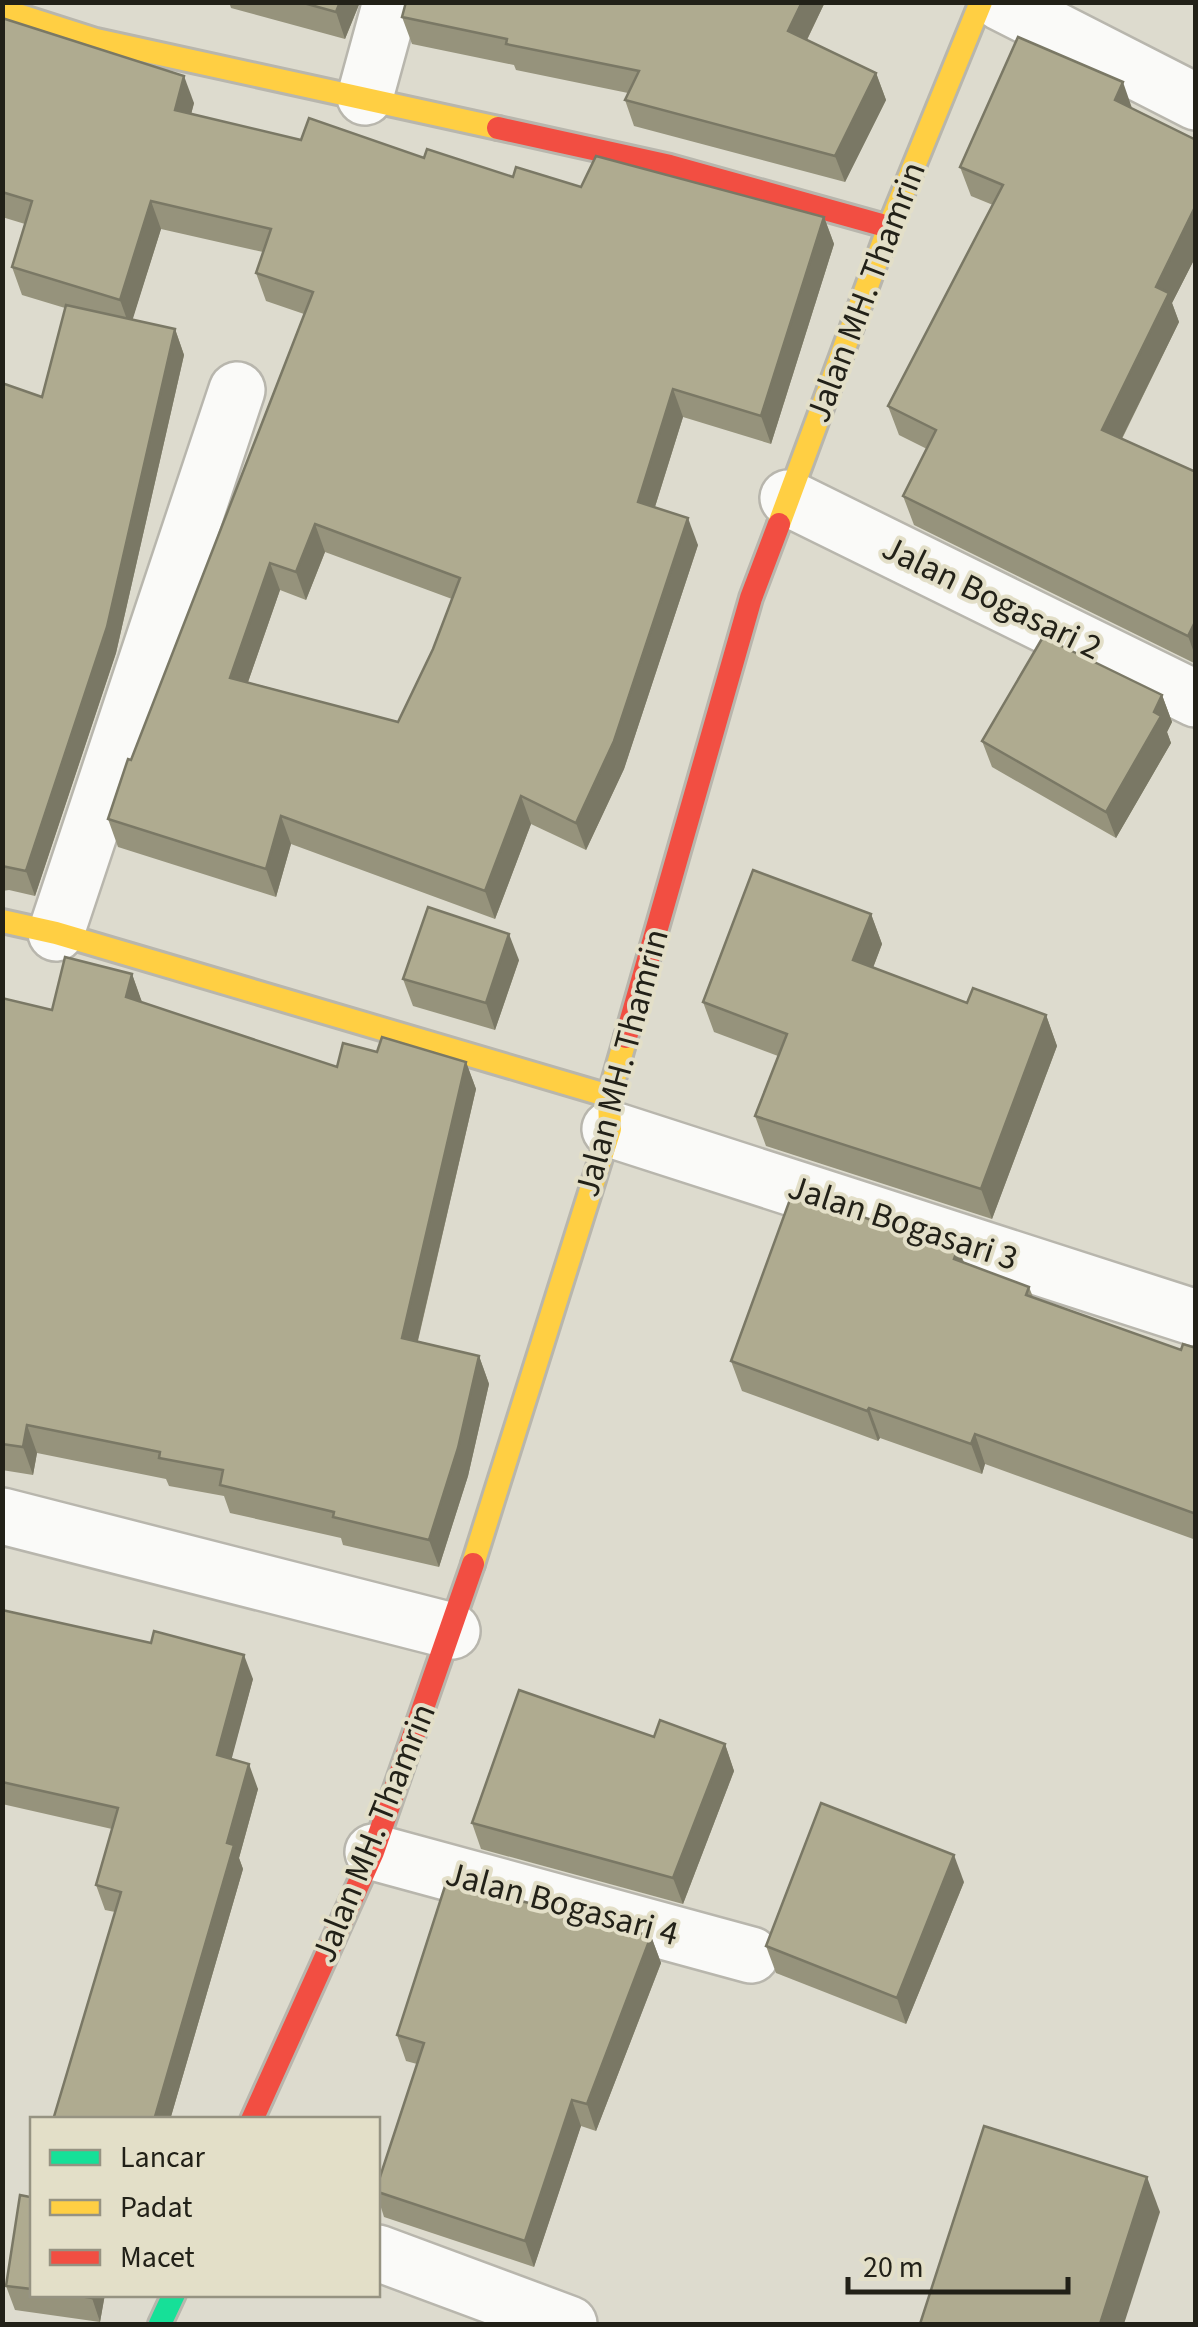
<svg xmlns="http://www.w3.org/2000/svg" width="1198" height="2327" font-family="'Source Sans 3',sans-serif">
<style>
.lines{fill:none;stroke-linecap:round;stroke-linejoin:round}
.street-casing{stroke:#b8b6ad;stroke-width:60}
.fast-casing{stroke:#b8b6ad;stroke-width:28}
.slow-casing{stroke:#b8b6ad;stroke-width:28}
.jam-casing{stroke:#b8b6ad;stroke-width:28}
.street{stroke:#fafaf8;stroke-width:55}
.fast{stroke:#16e098;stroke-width:22}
.slow{stroke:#ffcf43;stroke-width:22}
.jam{stroke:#f24e42;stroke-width:22}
.wall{fill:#96937c;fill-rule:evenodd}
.shaded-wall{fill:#7a7865}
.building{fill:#afab90;stroke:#7a7865;stroke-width:2.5;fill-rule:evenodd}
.labels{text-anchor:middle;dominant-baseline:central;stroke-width:8;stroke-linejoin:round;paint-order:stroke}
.street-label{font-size:35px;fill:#222118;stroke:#e3dfc8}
</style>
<rect width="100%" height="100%" fill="#dddbce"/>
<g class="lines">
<g class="street-casing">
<g id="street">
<path d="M1000,2L1196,102"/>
<path d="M365,97L391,2"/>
<path d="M788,498L1196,699"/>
<path d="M56,933L237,390"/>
<path d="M610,1129L1196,1318"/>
<path d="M2,1516L452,1631"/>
<path d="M373,1852L751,1955"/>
<path d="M378,2253L569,2324"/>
</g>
</g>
<g class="fast-casing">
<path id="fast" d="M160,2324L174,2294"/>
</g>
<g class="slow-casing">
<g id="slow">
<path d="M2,10L96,40L498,128"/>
<path d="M779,524L889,227L981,2"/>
<path d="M2,921L56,933L609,1096"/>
<path d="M473,1564L610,1129L609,1096L626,1037"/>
</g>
</g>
<g class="jam-casing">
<g id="jam">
<path d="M498,128L670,166L889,227"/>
<path d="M626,1037L751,598L779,524"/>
<path d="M252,2120L373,1852L473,1564"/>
</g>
</g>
<use href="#street" class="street"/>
<use href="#fast" class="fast"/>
<use href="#slow" class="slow"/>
<use href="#jam" class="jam"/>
</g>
<g class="wall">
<path d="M229,2H360L345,39L231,8Z"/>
<path d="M406,2H825L807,40L876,73L886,100L845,182L634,126L625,100L628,93L516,70L514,65L412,44L402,17Z"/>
<path d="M2,18L194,103L191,114L301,140L424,158L513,177L581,187L824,217L834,244L771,444L683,417L655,507L698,545L624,769L586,850L531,824L495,919L291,844L276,897L118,847L108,819L304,314L266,301L256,273L263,252L161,229L132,320L175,329L184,355L116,653L35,896L9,890L2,891V383L42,397L65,308L22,295L12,267L25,224L2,217ZM325,552L452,599L433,649L398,722L248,682L280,590L306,600Z"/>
<path d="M1132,109L1196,140V256L1172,303L1179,322L1122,439L1196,472V664L914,525L903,496L927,449L899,435L888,406L993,205L971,196L960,167Z"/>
<path d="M1162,695L1172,722L1167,732L1171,743L1116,838L992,767L982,741Z"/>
<path d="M871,914L882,944L873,968L967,1003L1046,1015L1057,1046L992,1219L766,1146L755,1116L778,1056L714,1032L703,1002Z"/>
<path d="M519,960L495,1030L413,1006L403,979Z"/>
<path d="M132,974L142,1003L337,1067L377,1052L466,1062L476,1089L418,1341L479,1356L489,1384L468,1476L439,1567L343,1545L341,1538L230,1513L224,1496L169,1486L166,1479L37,1453L33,1475L2,1470V998L52,1010Z"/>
<path d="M958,1248L964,1262L1029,1287L1033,1297L1181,1350L1196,1348V1540L985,1464L982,1474L880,1438L878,1441L742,1391L731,1361Z"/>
<path d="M2,1610L253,1679L231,1759L258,1789L239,1858L243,1869L170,2120H53L115,1912L105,1910L96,1885L112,1829L2,1804Z"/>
<path d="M654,1737L725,1744L734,1771L683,1904L481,1849L472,1823Z"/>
<path d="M964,1882L906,2024L776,1973L766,1946Z"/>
<path d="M651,1936L661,1963L596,2131L581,2126L534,2267L384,2217L378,2198V2183L417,2064L406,2061L397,2035Z"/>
<path d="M32,2187V2294H105L100,2322L15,2310L6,2286Z"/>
</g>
<g class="shaded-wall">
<path d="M340,2H360L345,39L336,12Z"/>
<path d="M802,2H825L798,58L788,31Z"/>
<path d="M876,73L886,100L845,182L835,156Z"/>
<path d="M184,76L194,103L185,138L175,110Z"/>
<path d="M1123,82L1133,111L1115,100Z"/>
<path d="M151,201L161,229L130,328L120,300Z"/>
<path d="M1196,205V256L1172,303L1179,322L1112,458L1102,430L1156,287Z"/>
<path d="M824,217L834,244L771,444L761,416Z"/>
<path d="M175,329L184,355L116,653L35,896L26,871Z"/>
<path d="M673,389L683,417L648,529L638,502Z"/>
<path d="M688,518L698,545L624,769L586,850L576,823Z"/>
<path d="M315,524L325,552L306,600L296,572Z"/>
<path d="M270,563L280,590L240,705L230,678Z"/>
<path d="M1196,620V658L1188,636Z"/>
<path d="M1162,695L1172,722L1167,732L1171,743L1116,838L1106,812Z"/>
<path d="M521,796L531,824L495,919L485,891Z"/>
<path d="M281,816L291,844L276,897L266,869Z"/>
<path d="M871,914L882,944L864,991L853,960Z"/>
<path d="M509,934L519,960L495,1030L486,1003Z"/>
<path d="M132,974L142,1002L136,1025L126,997Z"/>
<path d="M1046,1015L1057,1046L992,1219L981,1189Z"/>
<path d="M466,1062L476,1089L412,1365L402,1338Z"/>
<path d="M958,1248L969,1278L954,1259Z"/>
<path d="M479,1356L489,1384L468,1476L439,1567L429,1540Z"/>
<path d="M869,1408L880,1438L878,1441L867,1411Z"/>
<path d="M27,1425L37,1453L33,1475L23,1447Z"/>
<path d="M975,1434L985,1464L982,1474L971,1444Z"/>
<path d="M244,1655L253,1679L226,1780L217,1755Z"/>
<path d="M725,1744L734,1771L683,1904L673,1878Z"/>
<path d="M249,1764L258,1789L239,1858L243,1869L170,2120H154Z"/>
<path d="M954,1855L964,1882L906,2024L897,1998Z"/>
<path d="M651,1936L661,1963L596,2131L587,2104Z"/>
<path d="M572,2100L581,2126L534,2267L525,2241Z"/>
<path d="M1147,2177L1160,2212L1124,2324H1100Z"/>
<path d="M92,2294H105L100,2322L92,2298Z"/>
</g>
<g class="building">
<path d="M300,2H340L336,12Z"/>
<path d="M406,2H802L788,31L876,73L835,156L625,100L639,71L506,44L507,39L402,17Z"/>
<path d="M2,18L184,76L175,110L301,140L309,118L424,158L427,149L513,177L516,167L581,187L596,156L824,217L761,416L673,389L638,502L688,518L614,741L576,823L521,796L485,891L281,816L266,869L108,819L128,759L131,760L313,292L256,273L271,229L151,201L120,300L12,267L32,201L2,192ZM315,524L460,578L433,649L398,722L230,678L270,563L296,572Z"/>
<path d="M1018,37L1123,82L1115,100L1196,140V205L1156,287L1169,293L1102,430L1196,472V620L1188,636L903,496L936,430L888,406L1003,185L960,167Z"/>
<path d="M66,305L175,329L107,627L26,871L2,866V383L42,397Z"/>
<path d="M1043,637L1162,695L1154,712L1161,716L1106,812L982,741Z"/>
<path d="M753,870L871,914L853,960L967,1003L973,988L1046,1015L981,1189L755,1116L787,1034L703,1002Z"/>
<path d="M428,907L509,934L486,1003L403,979Z"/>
<path d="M65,957L132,974L126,997L337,1067L343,1043L377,1052L382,1037L466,1062L402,1338L479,1356L458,1448L429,1540L333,1517L334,1512L220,1485L223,1470L159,1458L160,1452L27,1425L23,1447L2,1444V998L52,1010Z"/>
<path d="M792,1194L958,1248L954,1259L1029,1287L1026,1295L1181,1350L1183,1344L1196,1348V1514L975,1434L971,1444L869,1408L867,1411L731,1361Z"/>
<path d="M2,1610L151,1643L154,1631L244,1655L217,1755L249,1764L227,1843L234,1845L154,2120H53L121,1892L96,1885L118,1808L2,1782Z"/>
<path d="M519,1690L654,1737L660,1720L725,1744L673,1878L472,1823Z"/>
<path d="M821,1803L954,1855L897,1998L766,1946Z"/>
<path d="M451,1882L651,1936L587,2104L572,2100L525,2241L378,2192V2183L424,2043L397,2035L446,1883L450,1885Z"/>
<path d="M984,2126L1147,2177L1100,2324H920Z"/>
<path d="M32,2187V2289L6,2286L20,2195L30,2197Z"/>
<path d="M68,2294H92V2298Z"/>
</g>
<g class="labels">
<g class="street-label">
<text transform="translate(866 292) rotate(-69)">Jalan MH. Thamrin</text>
<text transform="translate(992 598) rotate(26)">Jalan Bogasari 2</text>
<text transform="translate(622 1063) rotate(-75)">Jalan MH. Thamrin</text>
<text transform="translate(903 1223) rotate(18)">Jalan Bogasari 3</text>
<text transform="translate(374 1833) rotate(-68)">Jalan MH. Thamrin</text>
<text transform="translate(562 1904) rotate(15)">Jalan Bogasari 4</text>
</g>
</g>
<rect width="1198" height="2327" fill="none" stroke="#222118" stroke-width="10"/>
<rect x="30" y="2117" width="350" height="180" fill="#e3dfc8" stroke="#969382" stroke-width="2.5"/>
<rect x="50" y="2150" width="50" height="15" fill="#16e098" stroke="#969382" stroke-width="2.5"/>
<text x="120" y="2167" font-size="30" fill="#222118">Lancar</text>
<rect x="50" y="2200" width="50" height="15" fill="#ffcf43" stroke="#969382" stroke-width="2.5"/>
<text x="120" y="2217" font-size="30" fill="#222118">Padat</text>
<rect x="50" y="2250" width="50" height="15" fill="#f24e42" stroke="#969382" stroke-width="2.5"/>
<text x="120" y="2267" font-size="30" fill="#222118">Macet</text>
<path d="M848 2277v15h220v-15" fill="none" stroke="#222118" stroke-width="5"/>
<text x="863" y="2277" font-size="30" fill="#222118" stroke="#e3dfc8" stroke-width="8" paint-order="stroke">20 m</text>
</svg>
